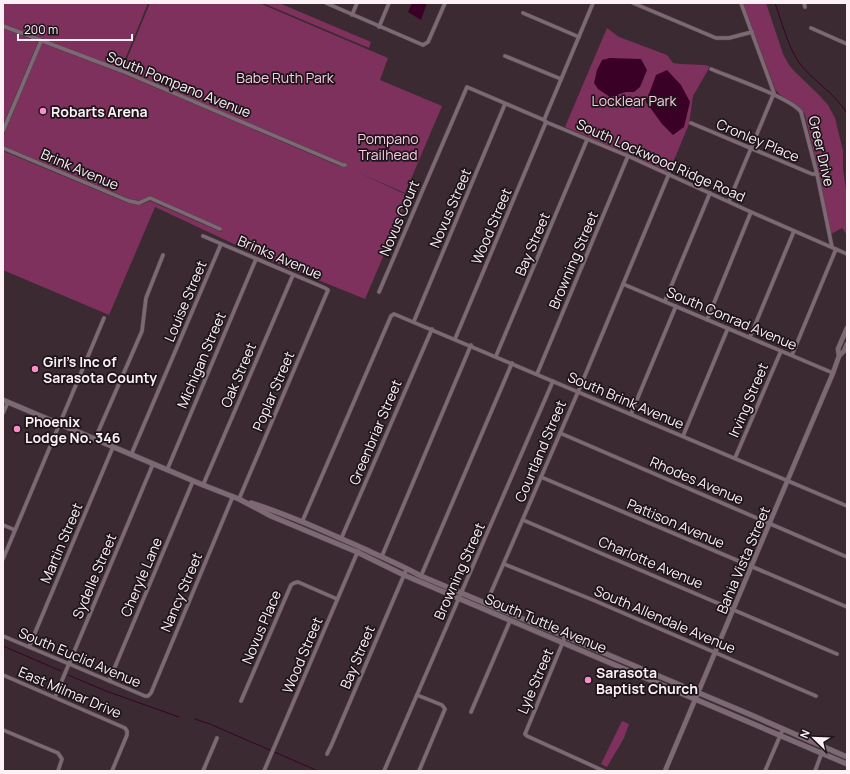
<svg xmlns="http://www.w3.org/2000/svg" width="850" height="774" font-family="Manrope,sans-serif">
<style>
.green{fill:#7f315e}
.water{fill:#3b0026}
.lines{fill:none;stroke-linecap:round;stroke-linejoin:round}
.stream{stroke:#3b0026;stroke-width:1}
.minor-casing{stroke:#56484f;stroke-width:4.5}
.tertiary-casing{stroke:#56484f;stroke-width:5.5}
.secondary-casing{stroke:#56484f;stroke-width:6}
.minor{stroke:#7d6973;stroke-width:3.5}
.tertiary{stroke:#7d6973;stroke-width:4.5}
.secondary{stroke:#7d6973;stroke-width:5}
.poi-dot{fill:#f98fc9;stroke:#1d1519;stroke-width:1.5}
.labels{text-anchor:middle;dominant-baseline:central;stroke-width:3.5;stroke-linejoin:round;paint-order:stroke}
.park-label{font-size:14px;fill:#facbe2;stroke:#1d1519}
.street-label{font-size:14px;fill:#fdf1f6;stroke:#1d1519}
.poi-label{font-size:14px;font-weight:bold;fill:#fdf1f6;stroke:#1d1519;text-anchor:start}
</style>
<rect width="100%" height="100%" fill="#3b2a32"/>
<g class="green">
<path d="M3,3H148L121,69L3,24Z"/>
<path d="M150,3H259L388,58L380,80L442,106L405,193L357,172L409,196L365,299L264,258L155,207L109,315L3,270V151L128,203L140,205L150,201L221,232L222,229L156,200L150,196L141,201L130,199L3,146V137L42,43L121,73L339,166L346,167L122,71Z"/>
<path d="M263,3H279L371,42L369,48Z"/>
<path d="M743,3H766L783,54L789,65L795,72L819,95L828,105L835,118L843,151V170L847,196V235L842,228L831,234L820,178L805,115C799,101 783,101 775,89Z"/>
<path d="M3,28L38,42L3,125Z"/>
<path d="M607,28L619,37L667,55L673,63L680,64L704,65L709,66L708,70L693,96L689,124L669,172L565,127Z"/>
<path d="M622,721L629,724L624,738L607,767L601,764Z"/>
</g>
<g class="water">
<path d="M412,3H427L421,20L408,12Z"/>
<path d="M610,58L641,59L647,70L640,87L634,92H626L610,97L598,89L594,83L597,70L602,60Z"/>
<path d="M667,70L681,85L690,102L684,127L673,135L662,124L646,102L656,75Z"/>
</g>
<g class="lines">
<g class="stream">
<path d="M775,3C782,22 787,44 798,61C811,80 834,92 847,113"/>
<path d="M3,646L61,671"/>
<path d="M68,675L106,691L179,717"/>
<path d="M195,719L210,724L318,771"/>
</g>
<g class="minor-casing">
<g id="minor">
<path d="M326,3L423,45L428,42L445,3"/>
<path d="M633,3L716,38H729L752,32"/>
<path d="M804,3L805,7"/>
<path d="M523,13L579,37"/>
<path d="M352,15L357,3"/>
<path d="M3,26L122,71L343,165H345"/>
<path d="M379,27L389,3"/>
<path d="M811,28L847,44"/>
<path d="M505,56L561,79"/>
<path d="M711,69C730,77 791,98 801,112L817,174L832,247"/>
<path d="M544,120L593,3"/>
<path d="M691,123L812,174H817"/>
<path d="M3,131L41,41"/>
<path d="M3,148L129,201L139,203L150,198L220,229"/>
<path d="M729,201L774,93L741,3"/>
<path d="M203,236L325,288L328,290L239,499"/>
<path d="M623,284L833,373"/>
<path d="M379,292L467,87L544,120L546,122L628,156L751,212L847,254"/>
<path d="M665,301L710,193"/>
<path d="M707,320L751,212"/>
<path d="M414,321L505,104"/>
<path d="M750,337L794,231"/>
<path d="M455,339L546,122"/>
<path d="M792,355L836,249"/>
<path d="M496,356L587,140"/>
<path d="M537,374L628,156"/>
<path d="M3,413L8,402"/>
<path d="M631,414L676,306"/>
<path d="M560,433L847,557"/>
<path d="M683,436L728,328"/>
<path d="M95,439L142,331L146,298L163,255"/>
<path d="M131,455L221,244"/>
<path d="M735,458L781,351"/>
<path d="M167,470L256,259"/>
<path d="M541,477L847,607"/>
<path d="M203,485L293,275"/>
<path d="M523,520L837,654"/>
<path d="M302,522L391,316L394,314L847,506"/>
<path d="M3,525L15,530"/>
<path d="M341,539L432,329"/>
<path d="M382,556L471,345"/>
<path d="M3,559L104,318"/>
<path d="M504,564L593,600L816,696"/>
<path d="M421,576L512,363"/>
<path d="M486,604L581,385L669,174"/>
<path d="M3,636L145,696H148L151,693L233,496"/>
<path d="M565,637L525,734L527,736L604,771"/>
<path d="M29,647L113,447"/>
<path d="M3,675L125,728L127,731V735L112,771"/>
<path d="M109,681L193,481"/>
<path d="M417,695L442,705L445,709L419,771"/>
<path d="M55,697L153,464"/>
<path d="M241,701L291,585L294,583L298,582L337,599"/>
<path d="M471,712L510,621"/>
<path d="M3,730L58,753L62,759L58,771"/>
<path d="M327,754L331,746L407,568"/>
<path d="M203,771L217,738"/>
<path d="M264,771L358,551"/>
<path d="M384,771L553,381"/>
<path d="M765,771L783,729"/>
<path d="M815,771L824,747"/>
</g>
</g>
<g class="tertiary-casing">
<g id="tertiary">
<path d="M839,356L844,351L847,344"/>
<path d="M665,771L805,439L833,373L839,356L838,349L847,328"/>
</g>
</g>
<g class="secondary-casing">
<g id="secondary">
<path d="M3,400L203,485L239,499L271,516L357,552L404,575L847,764"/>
<path d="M251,503C289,515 324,531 360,547C380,556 401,565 421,576L749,714L847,757"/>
</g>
</g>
<use href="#minor" class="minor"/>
<use href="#tertiary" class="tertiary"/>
<use href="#secondary" class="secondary"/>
</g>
<g class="poi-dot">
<circle cx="43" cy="111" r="4"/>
<circle cx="35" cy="369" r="4"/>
<circle cx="17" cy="429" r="4"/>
<circle cx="588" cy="680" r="4"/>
</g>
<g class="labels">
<g class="park-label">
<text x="285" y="77">Babe Ruth Park</text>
<text x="634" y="100">Locklear Park</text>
<text x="388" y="138">Pompano<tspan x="388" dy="16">Trailhead</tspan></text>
</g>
<g class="street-label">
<text transform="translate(179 84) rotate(22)">South Pompano Avenue</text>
<text transform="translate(758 140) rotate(23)">Cronley Place</text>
<text transform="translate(822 151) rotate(77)">Greer Drive</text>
<text transform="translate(661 160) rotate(24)">South Lockwood Ridge Road</text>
<text transform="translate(80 169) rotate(23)">Brink Avenue</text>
<text transform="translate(450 208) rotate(-67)">Novus Street</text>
<text transform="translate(399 218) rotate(-67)">Novus Court</text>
<text transform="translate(491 226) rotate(-67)">Wood Street</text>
<text transform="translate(532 244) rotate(-67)">Bay Street</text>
<text transform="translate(280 257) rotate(23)">Brinks Avenue</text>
<text transform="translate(573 260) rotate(-67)">Browning Street</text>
<text transform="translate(185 301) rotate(-67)">Louise Street</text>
<text transform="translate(732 318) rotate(23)">South Conrad Avenue</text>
<text transform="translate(201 360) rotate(-67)">Michigan Street</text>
<text transform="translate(238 375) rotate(-67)">Oak Street</text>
<text transform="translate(273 391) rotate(-67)">Poplar Street</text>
<text transform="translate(626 400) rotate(23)">South Brink Avenue</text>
<text transform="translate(748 400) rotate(-67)">Irving Street</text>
<text transform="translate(375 432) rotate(-67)">Greenbriar Street</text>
<text transform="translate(540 451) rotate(-67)">Courtland Street</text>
<text transform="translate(697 480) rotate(23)">Rhodes Avenue</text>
<text transform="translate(676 523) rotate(23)">Pattison Avenue</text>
<text transform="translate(61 543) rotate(-67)">Martin Street</text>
<text transform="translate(743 560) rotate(-67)">Bahia Vista Street</text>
<text transform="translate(651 562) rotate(23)">Charlotte Avenue</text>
<text transform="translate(459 571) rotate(-66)">Browning Street</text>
<text transform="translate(94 576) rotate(-67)">Sydelle Street</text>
<text transform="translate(141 577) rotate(-67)">Cheryle Lane</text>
<text transform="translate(181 592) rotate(-67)">Nancy Street</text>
<text transform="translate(665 619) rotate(23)">South Allendale Avenue</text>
<text transform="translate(546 623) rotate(23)">South Tuttle Avenue</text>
<text transform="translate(261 627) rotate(-67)">Novus Place</text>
<text transform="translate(302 655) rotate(-67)">Wood Street</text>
<text transform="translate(80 657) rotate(23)">South Euclid Avenue</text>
<text transform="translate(357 657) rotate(-67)">Bay Street</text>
<text transform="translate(535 681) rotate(-67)">Lyle Street</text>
<text transform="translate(70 692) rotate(23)">East Milmar Drive</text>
</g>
<g class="poi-label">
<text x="51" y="111">Robarts Arena</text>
<text x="43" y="361">Girl's Inc of<tspan x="43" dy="16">Sarasota County</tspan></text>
<text x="25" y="421">Phoenix<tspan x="25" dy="16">Lodge No. 346</tspan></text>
<text x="596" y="672">Sarasota<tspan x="596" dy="16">Baptist Church</tspan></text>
</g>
</g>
<rect width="850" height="774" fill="none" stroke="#fdf1f6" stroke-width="8"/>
<g transform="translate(814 738) rotate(293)" stroke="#1d1519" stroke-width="3" paint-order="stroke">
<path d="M0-3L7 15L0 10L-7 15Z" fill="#fdf1f6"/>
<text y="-6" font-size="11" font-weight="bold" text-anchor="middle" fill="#fdf1f6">N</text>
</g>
<path d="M18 34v6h114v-6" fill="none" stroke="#fdf1f6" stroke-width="2"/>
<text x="24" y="34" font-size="12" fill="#fdf1f6" stroke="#1d1519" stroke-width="3" paint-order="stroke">200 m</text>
</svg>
